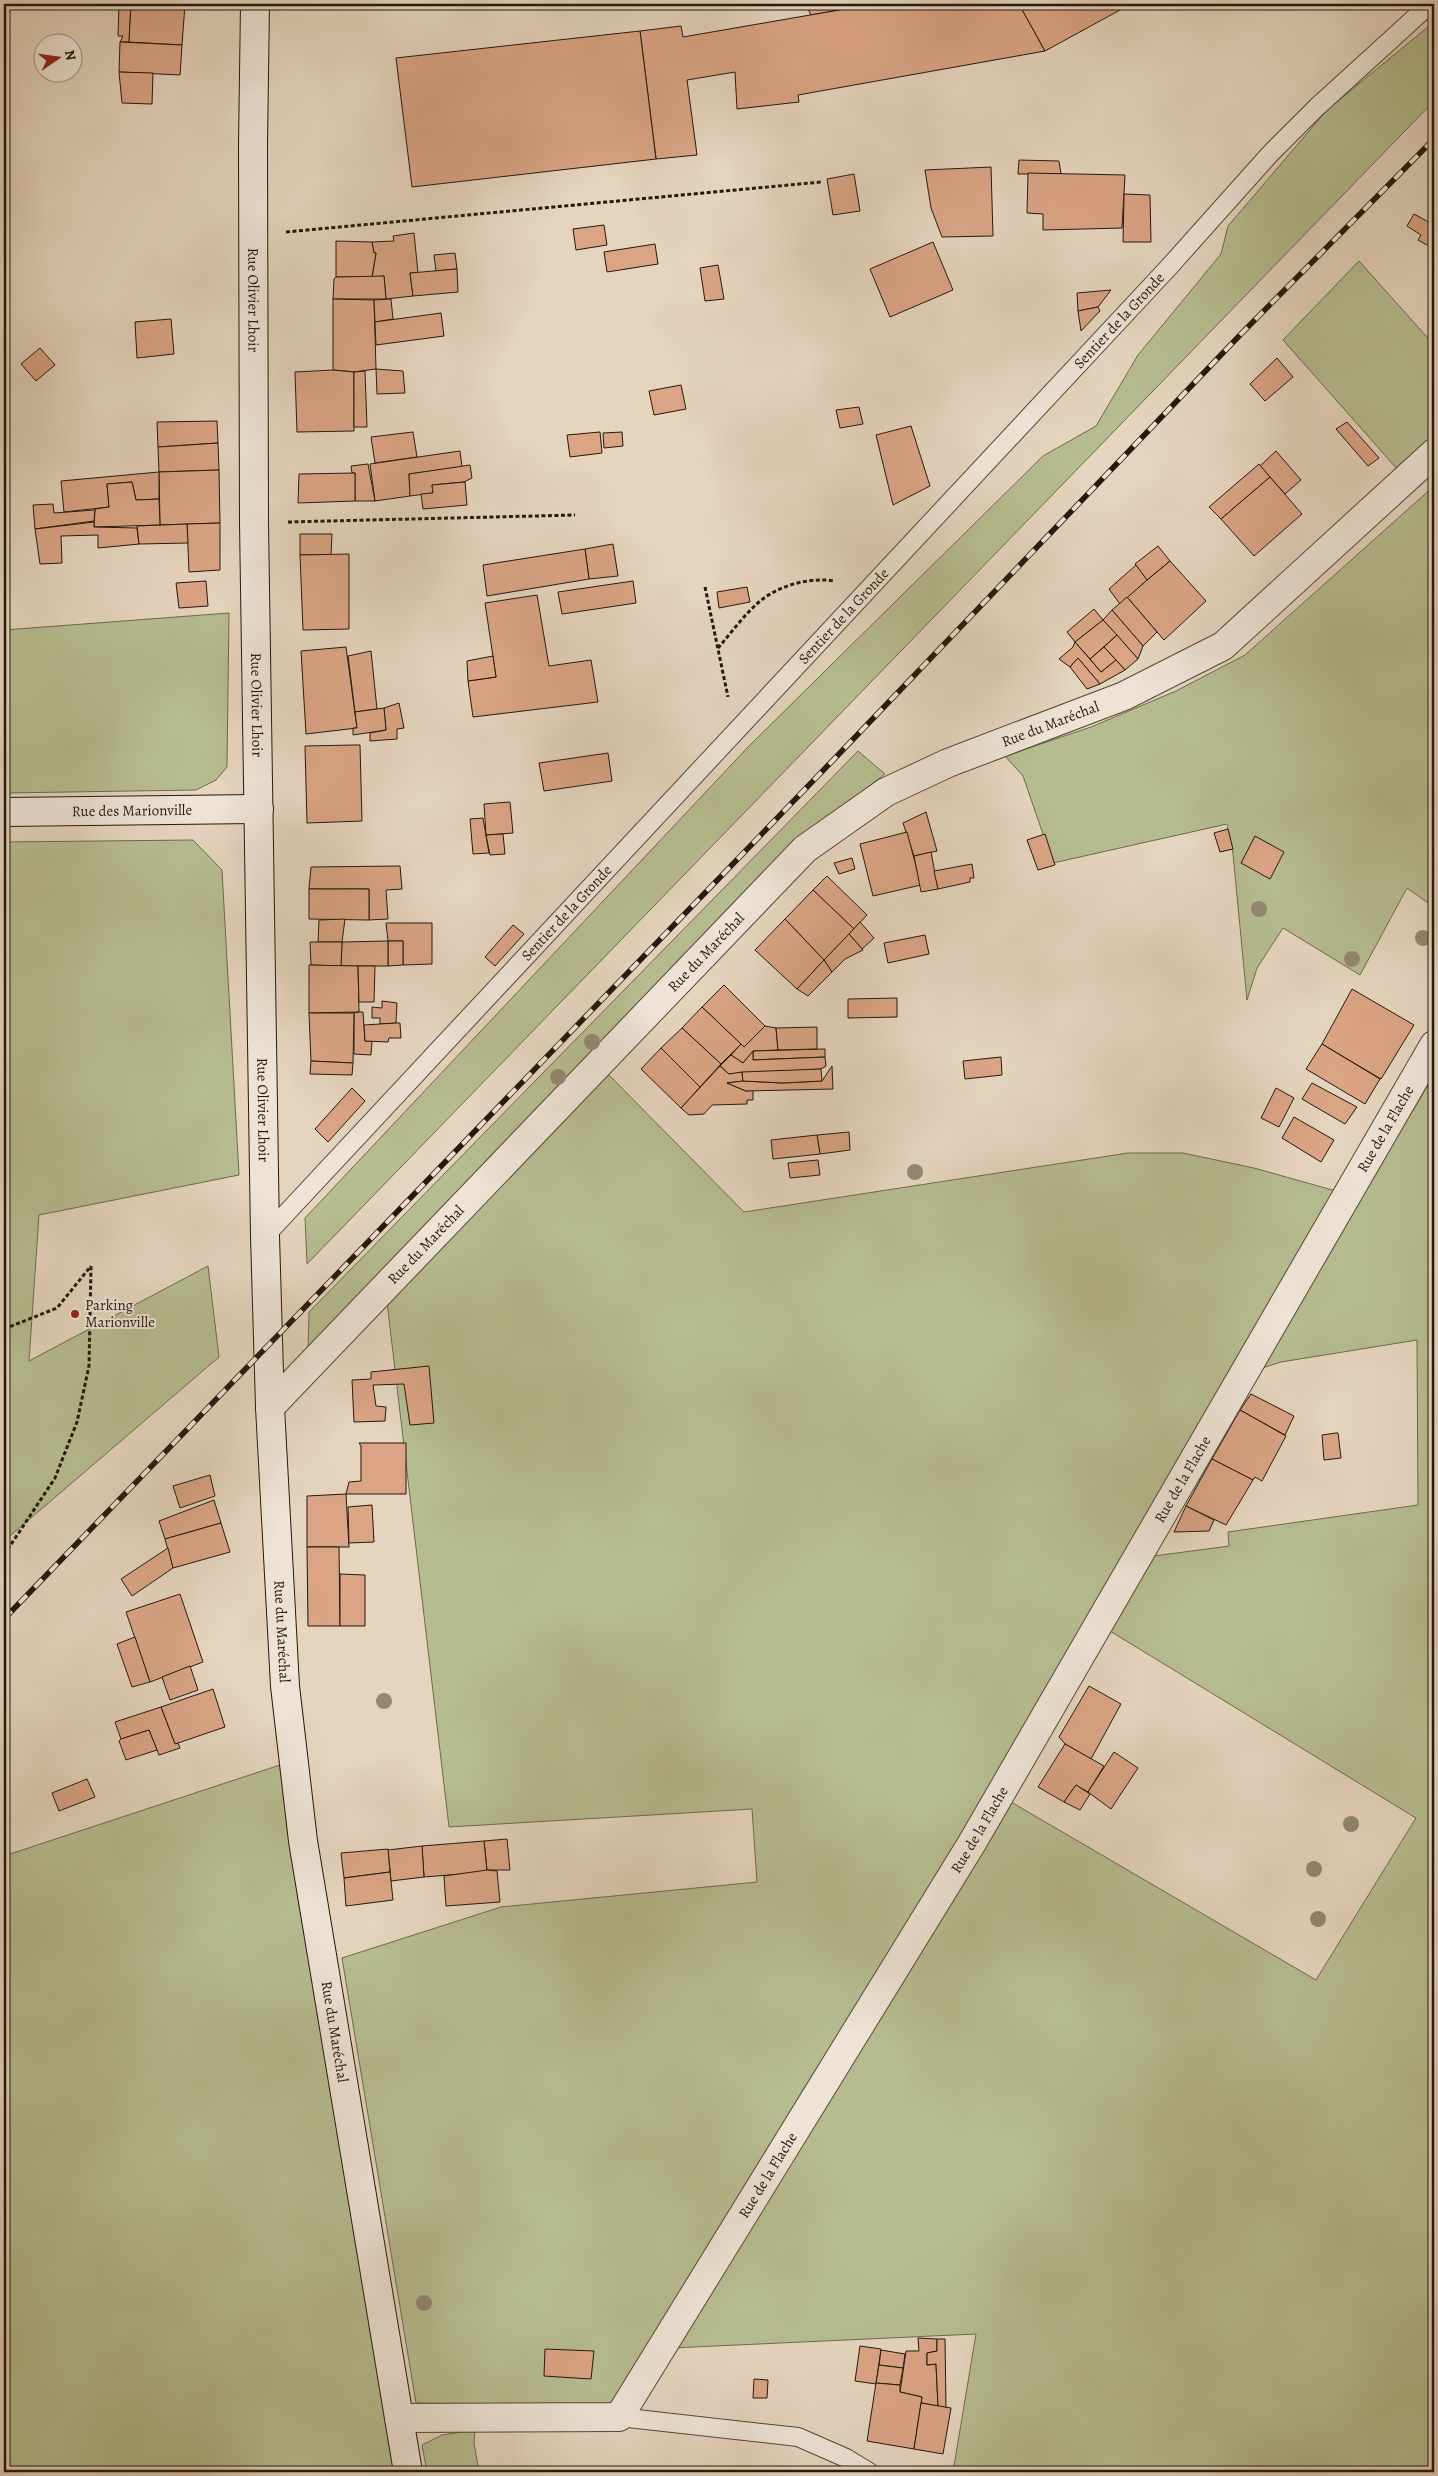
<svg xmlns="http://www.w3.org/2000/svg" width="1438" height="2476" font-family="Alegreya,serif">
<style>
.green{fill:#b6bc90;stroke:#6c6a4e}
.building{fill:#daa485;stroke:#23190c}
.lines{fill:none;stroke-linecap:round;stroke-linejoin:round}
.lane-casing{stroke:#544838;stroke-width:20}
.street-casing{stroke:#544838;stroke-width:30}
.secondary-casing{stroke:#23190c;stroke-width:30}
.path{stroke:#23190c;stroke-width:3;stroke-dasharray:4 2.5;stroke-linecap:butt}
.lane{stroke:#eee3d5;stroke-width:18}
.street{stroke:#eee3d5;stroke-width:28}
.secondary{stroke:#eee3d5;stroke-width:28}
.rail-casing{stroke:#23190c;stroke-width:5.5}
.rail{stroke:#eee3d5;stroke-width:4;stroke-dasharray:11;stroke-linecap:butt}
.tree{fill:#928872}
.poi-dot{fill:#8f2418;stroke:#eee3d5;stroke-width:2}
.labels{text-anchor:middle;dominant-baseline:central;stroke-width:4;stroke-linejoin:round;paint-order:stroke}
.street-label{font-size:15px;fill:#23190c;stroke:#eee3d5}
.poi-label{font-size:15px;fill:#23190c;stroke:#eee3d5;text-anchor:start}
</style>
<rect width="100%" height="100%" fill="#e5d4be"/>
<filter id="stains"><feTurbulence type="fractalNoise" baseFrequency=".004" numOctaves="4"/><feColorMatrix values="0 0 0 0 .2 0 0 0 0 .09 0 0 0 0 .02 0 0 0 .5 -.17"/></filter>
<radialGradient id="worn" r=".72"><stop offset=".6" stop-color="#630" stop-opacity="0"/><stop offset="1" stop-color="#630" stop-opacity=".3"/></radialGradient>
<g class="green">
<path d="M1434,22V101L307,1264L305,1218L750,745L1043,456L1096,426L1138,355L1221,254L1228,226L1327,110Z"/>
<path d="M1359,261L1434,345V436L1398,470L1283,340Z"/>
<path d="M1434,486V907L1407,888L1360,975L1283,928L1257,968L1247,1000L1233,854L1227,824L1053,863L1023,776L1005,756L1091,727L1176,691L1245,655Z"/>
<path d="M229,613L227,767L216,780L196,790L4,793V630Z"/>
<path d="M858,751L885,774L802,837L308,1348L309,1312Z"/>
<path d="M193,840L222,870L239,1175L39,1215L29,1361L208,1266L219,1357L4,1541V842Z"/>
<path d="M607,1073L744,1212L1128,1153H1183L1254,1168L1336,1191L924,1902L615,2405L416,2403L342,1958L501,1907L757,1882L752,1809L449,1827L387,1302Z"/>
<path d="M1434,1075V2472H953L976,2334L672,2348L1011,1802L1316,1980L1416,1818L1110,1631L1154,1556L1229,1546L1228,1532L1418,1505L1417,1340L1281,1362L1259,1369Z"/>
<path d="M280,1765L396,2472H4V1856Z"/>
<path d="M475,2430L474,2443L479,2472H427L422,2445L442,2435Z"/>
</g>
<g class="building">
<path d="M119,4H131L129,42H120L123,36H118Z"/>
<path d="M131,4H185L182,45L129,42Z"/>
<path d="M824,4H873L811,15L807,7Z"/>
<path d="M874,4H1019L1045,51L798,95L799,102L737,109L735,72L687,80L697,155L656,159L640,31L681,26L683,37Z"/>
<path d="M1019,4H1131L1045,51Z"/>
<path d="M640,31L656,159L412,187L396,58Z"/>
<path d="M120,42L182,45L180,75L119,72Z"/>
<path d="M119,72L153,73L152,104L122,103Z"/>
<path d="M1019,160L1059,161L1061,174H1018Z"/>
<path d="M991,167L993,236L942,237L931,208L925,170Z"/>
<path d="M1028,173L1125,175L1122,228L1043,230V214L1027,213Z"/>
<path d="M854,174L860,211L833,215L827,179Z"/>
<path d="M1124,194L1150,195L1151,242H1123Z"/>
<path d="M1414,214L1434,225V249L1418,240L1421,235L1407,226Z"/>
<path d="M604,225L607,245L576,250L573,229Z"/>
<path d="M414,233L418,273H410L413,296L386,299L384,276L372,277L376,253H374L372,242L394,241L393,236Z"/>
<path d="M336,241L372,242L374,253H376L372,277H336Z"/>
<path d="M933,242L953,290L890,317L870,269Z"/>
<path d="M655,244L658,264L607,272L604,252Z"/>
<path d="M455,253L457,269L436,271L434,255Z"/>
<path d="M718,265L724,299L705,301L700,268Z"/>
<path d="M457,269L458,292L413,296L410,273Z"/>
<path d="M384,276L386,299H333L334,279L336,277Z"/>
<path d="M1111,290L1098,307L1078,311L1077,293Z"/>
<path d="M333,299L374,300L376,369L354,372L333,370Z"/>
<path d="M391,299L393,319L375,322L374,300Z"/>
<path d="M1098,307L1100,311L1081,331L1078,311Z"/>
<path d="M441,313L444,336L376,345L375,322Z"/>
<path d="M171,319L174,354L137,358L135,322Z"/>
<path d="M40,348L55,365L36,381L21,364Z"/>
<path d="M1277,358L1293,377L1265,401L1250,384Z"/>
<path d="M376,369L403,371L405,393L377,394Z"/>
<path d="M333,370L354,372V431L297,432L295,372Z"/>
<path d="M365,371L367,427H354V372Z"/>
<path d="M681,385L686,409L654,415L649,391Z"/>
<path d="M859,407L863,424L840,428L836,410Z"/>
<path d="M217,421L218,443L158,447L157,422Z"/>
<path d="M1347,422L1379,458L1368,466L1336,429Z"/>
<path d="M911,426L930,486L893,505L876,435Z"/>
<path d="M413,432L417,457L375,463L371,437Z"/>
<path d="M600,432L602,453L570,457L567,435Z"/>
<path d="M622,432L623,446L604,448L603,433Z"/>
<path d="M218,443L219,470L159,472L158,447Z"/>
<path d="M460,451L462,467L409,474L410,496L375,501L370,464Z"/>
<path d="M1276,451L1301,480L1285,494L1260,466Z"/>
<path d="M368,464L375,501H355V473H352L351,466Z"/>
<path d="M1259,464L1270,477L1221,519L1209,507Z"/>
<path d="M470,465L472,478L464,482L432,485L433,493L410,496L409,474Z"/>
<path d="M219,470L220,523L160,525L159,472Z"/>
<path d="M159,472V499L136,500L132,482L107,484L109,507L64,512L61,481Z"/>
<path d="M355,473V501L298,503L299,474Z"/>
<path d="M1270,477L1302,514L1254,556L1221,519Z"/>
<path d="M132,482L136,500L159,499L160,525L94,527L95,509L109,507L107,484Z"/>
<path d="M465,482L467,505L423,509L421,494L433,493L432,485Z"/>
<path d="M53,504L54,513L95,510L94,521L35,529L33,505Z"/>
<path d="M94,522V527L137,528L139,544L98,548V535L61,536L62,563L40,564L35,529Z"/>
<path d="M220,523V570L189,572L187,524Z"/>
<path d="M187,524L188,543L139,544L137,526Z"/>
<path d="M300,534H332L331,555H300Z"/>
<path d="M613,544L618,576L589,579L585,549Z"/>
<path d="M1158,546L1170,561L1147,580L1135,564Z"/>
<path d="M585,549L589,579L487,596L483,565Z"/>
<path d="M349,554V629L303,630L300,555Z"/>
<path d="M1170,561L1206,601L1164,640L1127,597Z"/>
<path d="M1136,565L1147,580L1120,604L1109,589Z"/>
<path d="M206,581L208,606L179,608L176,583Z"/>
<path d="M633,581L636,603L562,614L558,592Z"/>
<path d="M747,587L750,602L719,608L717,592Z"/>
<path d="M537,595L549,666L591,660L598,702L473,717L468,681L496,677L485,603Z"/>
<path d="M1127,597L1157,632L1143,646L1112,610Z"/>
<path d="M1094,609L1103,620L1075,642L1067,632Z"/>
<path d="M1112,610L1143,646L1138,659L1103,620Z"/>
<path d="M1103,620L1117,635L1090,659L1075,642Z"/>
<path d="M1117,635L1138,659L1125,670L1104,647Z"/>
<path d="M1075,642L1101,672L1116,660L1125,670L1100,684L1078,658L1070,667L1059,659L1073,647Z"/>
<path d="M346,647L357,728L306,734L301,651Z"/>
<path d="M1104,647L1116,660L1101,672L1090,659Z"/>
<path d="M371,651L377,709L355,712L348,656Z"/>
<path d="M493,656L496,677L468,681L467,661Z"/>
<path d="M1078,658L1100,684L1087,689L1070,667Z"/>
<path d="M399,703L404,728L397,729V739L370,741V733L386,730L384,708Z"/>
<path d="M384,708L386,730L353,735V728H357L355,712Z"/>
<path d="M354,745H360L362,821L307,823L305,746Z"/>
<path d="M608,753L612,781L544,791L539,763Z"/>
<path d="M510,802L513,833L486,835L484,804Z"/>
<path d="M926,812L937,851L914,856L903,823Z"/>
<path d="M483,818L489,853L473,854L470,819Z"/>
<path d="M1228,829L1233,849L1220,852L1214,833Z"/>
<path d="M907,832L921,885L873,896L860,844Z"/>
<path d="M503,834L505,854L490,855L486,835Z"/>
<path d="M1045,834L1055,865L1038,870L1027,840Z"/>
<path d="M1255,836L1284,852L1270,879L1241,863Z"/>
<path d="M931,852L938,889L921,892L914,856Z"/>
<path d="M852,858L855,869L839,874L834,863Z"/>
<path d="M972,864L974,878H970V882L938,889L934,871Z"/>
<path d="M400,866L402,889L386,890L388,919L369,920V889H309L311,867Z"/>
<path d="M827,876L867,915L854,929L813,890Z"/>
<path d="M309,889H369V920L309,919Z"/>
<path d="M813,890L854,929L824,960L785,919Z"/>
<path d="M345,919L342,942H318L319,920Z"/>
<path d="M785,919L824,960L797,989L755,950Z"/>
<path d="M860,922L874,938L862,949L849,934Z"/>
<path d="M386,923H432V964L403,965V941H388Z"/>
<path d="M513,925L524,934L495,966L485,957Z"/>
<path d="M849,934L863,950L845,959L832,972L824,960Z"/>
<path d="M925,935L929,954L888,963L884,943Z"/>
<path d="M388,941H403V965L388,966Z"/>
<path d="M388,941V966H341L342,942Z"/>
<path d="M310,942H342L341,966L311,965Z"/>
<path d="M824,960L832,972L808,996L797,989Z"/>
<path d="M309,965L358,966L359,1012L309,1013Z"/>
<path d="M358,966H375L374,1002H359Z"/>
<path d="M724,985L765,1026L744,1047L702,1007Z"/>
<path d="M1352,989L1414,1025L1381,1079L1322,1044Z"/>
<path d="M897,998V1017L848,1018V999Z"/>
<path d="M382,1001L397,1003L396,1023L380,1024V1018H372V1007L382,1008Z"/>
<path d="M702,1007L741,1044L721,1064L682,1028Z"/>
<path d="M359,1012H363L365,1041H372L371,1055L354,1054V1013Z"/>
<path d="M309,1013H354L353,1063L311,1061Z"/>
<path d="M396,1023H400L401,1038H389L388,1042L365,1041L364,1025Z"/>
<path d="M765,1026L776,1028L778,1050L753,1051L743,1063L731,1055L741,1044L744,1047Z"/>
<path d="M817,1027V1049L778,1050L776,1028Z"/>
<path d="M682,1028L721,1064L700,1087L661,1048Z"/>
<path d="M1322,1044L1380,1079L1365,1104L1306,1069Z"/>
<path d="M661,1048L700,1087L681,1108L641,1069Z"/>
<path d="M825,1049V1057L753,1060V1051Z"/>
<path d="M753,1051V1060L825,1057L826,1066L821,1069L729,1074L720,1066L731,1055L743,1063Z"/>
<path d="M1001,1057L1002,1075L965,1079L963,1061Z"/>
<path d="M311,1061L353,1063L352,1075L310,1074Z"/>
<path d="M720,1066L729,1074L742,1072L743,1081L727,1083L746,1091L753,1090V1100H747V1104L712,1105L704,1114L689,1115L681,1108Z"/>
<path d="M832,1066L833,1089L746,1091L727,1083L743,1081L783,1083L822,1081Z"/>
<path d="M821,1069L822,1081L783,1083L743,1081L742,1072Z"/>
<path d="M1312,1083L1357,1107L1345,1124L1302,1099Z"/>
<path d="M352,1088L365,1101L328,1142L315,1129Z"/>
<path d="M1276,1088L1294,1098L1279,1127L1261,1118Z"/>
<path d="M1294,1117L1334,1140L1321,1162L1282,1138Z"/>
<path d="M849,1132L850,1150L820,1154L817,1135Z"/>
<path d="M817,1135L820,1154L773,1159L771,1140Z"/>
<path d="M818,1160L820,1175L790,1178L788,1163Z"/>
<path d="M429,1366L434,1423L410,1425L404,1384L373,1385L376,1406L386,1407L385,1421L354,1422L352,1380L371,1379V1372Z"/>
<path d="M1251,1394L1294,1416L1285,1435L1240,1410Z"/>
<path d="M1240,1410L1286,1436L1262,1481L1255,1477L1253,1480L1212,1459Z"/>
<path d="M1336,1433H1338L1341,1458L1324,1460L1322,1435Z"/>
<path d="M359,1443H406V1494H346L349,1482L361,1481V1446Z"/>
<path d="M1212,1459L1253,1480L1226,1525L1186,1506Z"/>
<path d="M210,1475L215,1496L180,1508L173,1486Z"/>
<path d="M346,1494L349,1547H307V1496Z"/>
<path d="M214,1500L221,1523L165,1539L159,1521Z"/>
<path d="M372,1505L374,1542L349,1543L348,1507Z"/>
<path d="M1186,1506L1214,1520L1209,1531L1174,1532Z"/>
<path d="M221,1523L230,1552L173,1568L165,1539Z"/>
<path d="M307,1547H339L340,1626H308Z"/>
<path d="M168,1548L173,1568L132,1596L121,1579Z"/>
<path d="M340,1574L365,1575V1626H340Z"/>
<path d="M180,1594L203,1662L150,1682L126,1612Z"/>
<path d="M135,1637L150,1682L132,1687L117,1644Z"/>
<path d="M190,1666L198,1690L170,1700L162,1677Z"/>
<path d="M1089,1686L1121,1704L1091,1759L1065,1744L1059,1737Z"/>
<path d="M213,1689L225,1727L175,1744L161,1707Z"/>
<path d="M161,1707L175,1744L178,1743L180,1748L159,1755L149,1730L121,1739L115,1722Z"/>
<path d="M149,1730L157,1750L126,1760L119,1741L121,1739Z"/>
<path d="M1065,1744L1104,1766L1088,1792L1076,1785L1064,1802L1038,1787Z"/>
<path d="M1114,1752L1138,1768L1111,1809L1088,1792Z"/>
<path d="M87,1779L95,1797L59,1811L52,1793Z"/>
<path d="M1076,1785L1090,1794L1080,1810L1064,1802Z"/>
<path d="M507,1839L510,1870H487L484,1841Z"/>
<path d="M484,1841L487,1872L424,1877L422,1846Z"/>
<path d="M422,1846L424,1877L391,1881L388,1850Z"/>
<path d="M388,1849L390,1872L344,1878L341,1853Z"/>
<path d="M487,1870L497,1871L500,1902L446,1906L444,1876Z"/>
<path d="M390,1872L393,1900L346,1906L344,1878Z"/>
<path d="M918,2338L937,2339V2351L927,2353V2365L936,2364L938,2406L921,2403L922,2397L900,2392L906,2351H919Z"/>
<path d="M937,2339H945L946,2408L938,2406L936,2364L927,2365V2353L937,2351Z"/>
<path d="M860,2346L881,2349L876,2384L855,2381Z"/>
<path d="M545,2349L594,2351L591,2379L544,2376Z"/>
<path d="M881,2350L905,2354L903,2368L879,2365Z"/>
<path d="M879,2365L903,2368L900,2385L876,2383Z"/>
<path d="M754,2379L768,2380L767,2398H753Z"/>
<path d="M876,2383L900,2385V2392L922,2397L914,2449L867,2441Z"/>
<path d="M921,2403L951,2408L943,2454L914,2449Z"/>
</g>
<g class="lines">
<g class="lane-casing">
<g id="lane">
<path id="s1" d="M265,1236L1169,267L1270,154L1317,107L1430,4"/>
<path d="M619,2417L798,2437L846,2458L869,2472"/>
</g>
</g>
<g class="street-casing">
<g id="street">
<path id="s2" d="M270,1407L805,849L886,792L948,763L1124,696L1223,646L1434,453"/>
<path id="s3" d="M399,2418L619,2417L972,1843L1434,1045"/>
</g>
</g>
<g class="secondary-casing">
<g id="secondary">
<path id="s4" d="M255,4L253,145L254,523L265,1236L270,1407L285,1686L303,1841L408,2472"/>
<path id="s5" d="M4,812L259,809"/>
</g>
</g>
<g class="path">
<path d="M286,232L821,182"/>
<path d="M288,522L575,515"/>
<path d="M705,587L728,697"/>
<path d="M718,648C731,633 744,615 759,602C779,585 810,577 835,581"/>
<path d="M4,1329L57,1308L91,1266"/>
<path d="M4,1555L55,1478L77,1422L89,1366L91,1266"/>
</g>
<use href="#lane" class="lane"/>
<use href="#street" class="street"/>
<use href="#secondary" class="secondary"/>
<g class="rail-casing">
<path id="rail" d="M4,1619L839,754L1241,334L1434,139"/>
</g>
<use href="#rail" class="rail"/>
</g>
<g class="tree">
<circle cx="1259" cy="909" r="8"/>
<circle cx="1423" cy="938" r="8"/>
<circle cx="1352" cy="959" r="8"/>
<circle cx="592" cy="1042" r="8"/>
<circle cx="558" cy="1077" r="8"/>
<circle cx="915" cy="1172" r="8"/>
<circle cx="384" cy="1701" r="8"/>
<circle cx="1351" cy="1824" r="8"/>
<circle cx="1314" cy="1869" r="8"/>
<circle cx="1318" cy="1919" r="8"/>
<circle cx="424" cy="2303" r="8"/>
</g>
<circle class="poi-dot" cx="75" cy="1314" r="5"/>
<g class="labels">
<g class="street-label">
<text stroke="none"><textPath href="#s4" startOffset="296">Rue Olivier Lhoir</textPath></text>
<text stroke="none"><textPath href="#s1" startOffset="1252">Sentier de la Gronde</textPath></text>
<text stroke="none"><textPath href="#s1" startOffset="848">Sentier de la Gronde</textPath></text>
<text stroke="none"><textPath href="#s4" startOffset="701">Rue Olivier Lhoir</textPath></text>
<text stroke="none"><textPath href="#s2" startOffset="1050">Rue du Maréchal</textPath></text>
<text stroke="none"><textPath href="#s5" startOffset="128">Rue des Marionville</textPath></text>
<text stroke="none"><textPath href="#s1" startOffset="442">Sentier de la Gronde</textPath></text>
<text stroke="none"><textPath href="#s2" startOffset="630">Rue du Maréchal</textPath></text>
<text stroke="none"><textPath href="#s4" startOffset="1106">Rue Olivier Lhoir</textPath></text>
<text stroke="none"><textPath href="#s3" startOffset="1719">Rue de la Flache</textPath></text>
<text stroke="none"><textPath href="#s2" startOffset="225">Rue du Maréchal</textPath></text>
<text stroke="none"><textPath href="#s3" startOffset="1314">Rue de la Flache</textPath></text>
<text stroke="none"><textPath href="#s4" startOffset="1628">Rue du Maréchal</textPath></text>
<text stroke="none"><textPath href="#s3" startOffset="909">Rue de la Flache</textPath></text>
<text stroke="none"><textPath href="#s4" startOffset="2032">Rue du Maréchal</textPath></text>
<text stroke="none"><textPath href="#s3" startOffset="504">Rue de la Flache</textPath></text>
</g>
<g class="poi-label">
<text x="85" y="1305">Parking<tspan x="85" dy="17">Marionville</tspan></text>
</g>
</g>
<rect width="1438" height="2476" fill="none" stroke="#e5d4be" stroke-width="20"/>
<rect x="5" y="5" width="1428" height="2466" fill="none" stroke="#23190c" stroke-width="2.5"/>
<rect x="10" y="10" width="1418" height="2456" fill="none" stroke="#23190c"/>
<g transform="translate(58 58) rotate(77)"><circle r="24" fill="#eee3d5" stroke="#9d9285"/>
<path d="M0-4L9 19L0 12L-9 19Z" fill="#8f2418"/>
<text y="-8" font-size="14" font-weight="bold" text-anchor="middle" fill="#23190c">N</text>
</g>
<rect width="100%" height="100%" filter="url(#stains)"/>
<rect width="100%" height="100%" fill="url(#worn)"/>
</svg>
